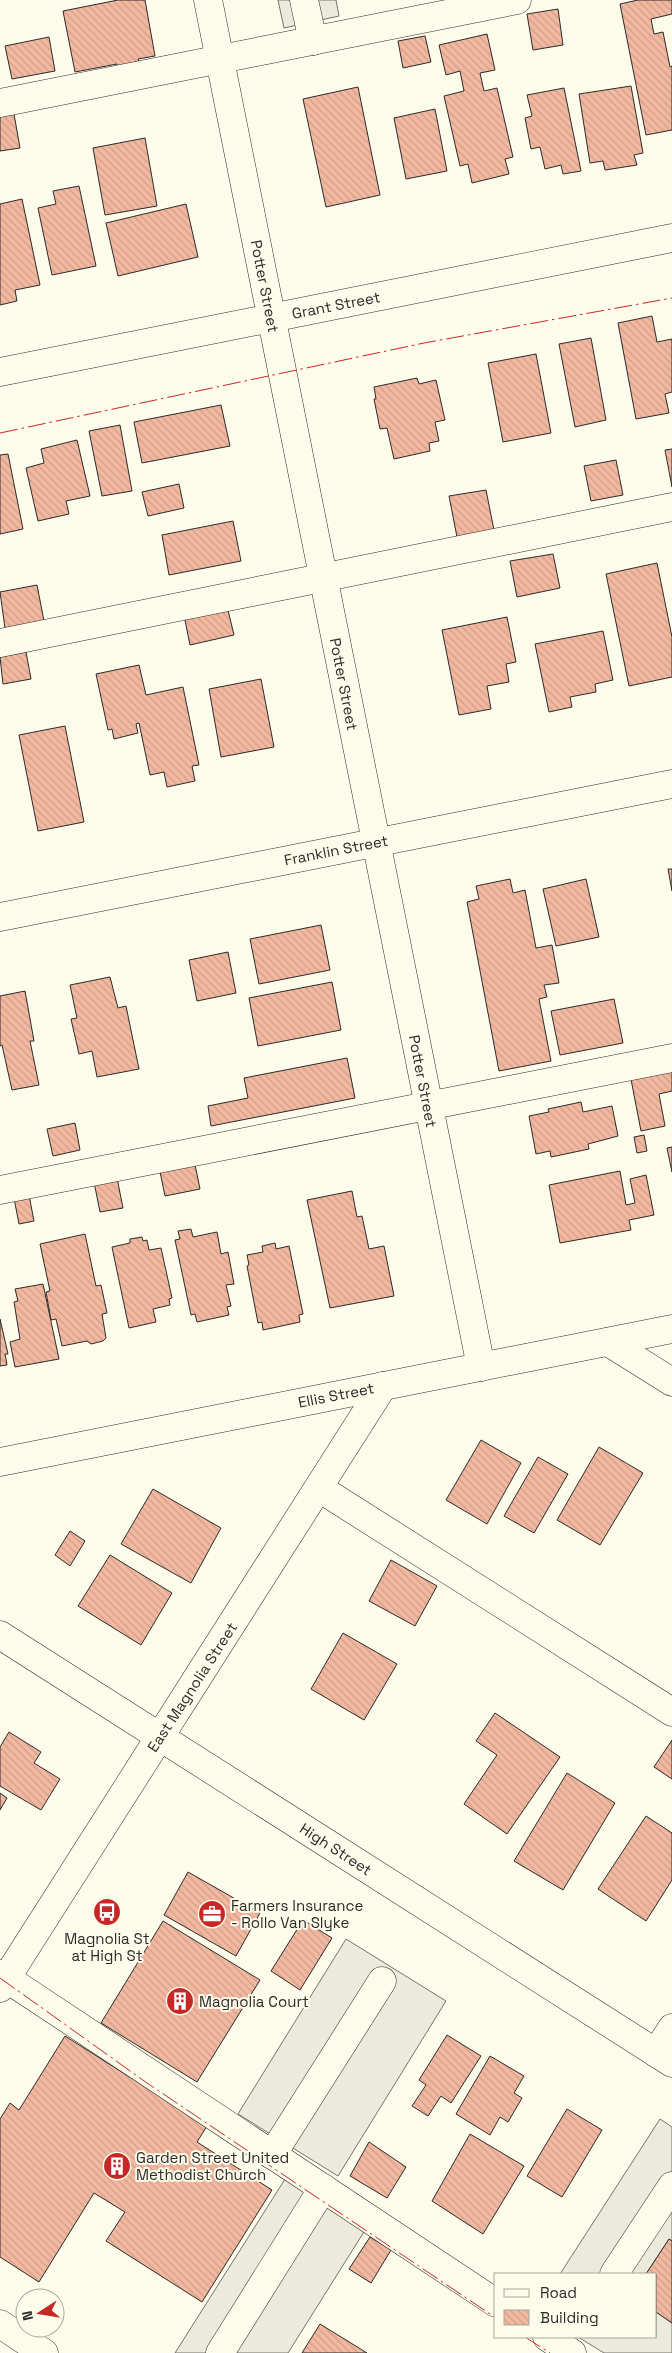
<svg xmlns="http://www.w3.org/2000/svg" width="672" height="2353" font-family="'Space Grotesk',sans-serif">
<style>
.parking{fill:#eceadb;stroke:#74746e}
.building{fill:url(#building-back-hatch);stroke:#2b2b2b}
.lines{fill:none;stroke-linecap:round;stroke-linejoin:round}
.minor-casing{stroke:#2b2b2b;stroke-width:29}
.minor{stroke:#fdfbea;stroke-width:28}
.power{stroke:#c62828;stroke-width:1;stroke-dasharray:18 4 2.5 4;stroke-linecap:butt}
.labels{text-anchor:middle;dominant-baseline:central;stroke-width:4;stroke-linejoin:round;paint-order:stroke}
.street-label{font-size:15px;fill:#2b2b2b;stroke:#fdfbea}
.poi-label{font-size:15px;fill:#2b2b2b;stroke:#fdfbea;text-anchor:start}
</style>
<defs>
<pattern id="building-back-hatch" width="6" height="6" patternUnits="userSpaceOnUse" patternTransform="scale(1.25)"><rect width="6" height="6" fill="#f2b8a0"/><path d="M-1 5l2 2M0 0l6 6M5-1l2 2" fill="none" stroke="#d09e8a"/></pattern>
</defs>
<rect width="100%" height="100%" fill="#fdfbea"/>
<g class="parking">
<path d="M278,0H336L339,16L284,28Z"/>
<path d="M346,1939L446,2001L338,2176L238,2114Z"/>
<path d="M660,2119L672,2127V2241L669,2239L646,2274H560Z"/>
<path d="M287,2176L367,2227L288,2353H175Z"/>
<path d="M656,2312L672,2323V2353H604L578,2337H656Z"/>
</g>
<g class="building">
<path d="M118,0H145L155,56L138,59L139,63L118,67L117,64L75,72L63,11Z"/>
<path d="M638,0H672V14L651,19L654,34L663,32L670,67L672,66V130L646,135L620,4Z"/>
<path d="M558,9L563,45L533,50L527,14Z"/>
<path d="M487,34L495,70L480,73L484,91L497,88L513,157L505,159L509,174L472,183L468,164L460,166L444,96L464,91L460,71L446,75L439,45Z"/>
<path d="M425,36L431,62L403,68L398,41Z"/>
<path d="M49,37L55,71L12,79L5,46Z"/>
<path d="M631,86L643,153L634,155L637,165L605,170L603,161L590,163L579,94Z"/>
<path d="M358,87L380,195L326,207L303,99Z"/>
<path d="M564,88L581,171L563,174L561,165L545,169L540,147L531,149L525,118L532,116L527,95Z"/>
<path d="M435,109L447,171L406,179L394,118Z"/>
<path d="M14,114L20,148L0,151V116Z"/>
<path d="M145,138L157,206L105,215L93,148Z"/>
<path d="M79,186L96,266L52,275L38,208L56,204L53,191Z"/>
<path d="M22,199L40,285L15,290L17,301L0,305V204Z"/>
<path d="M186,204L198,257L118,276L106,223Z"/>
<path d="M652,316L657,342L672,339V392L665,394L669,413L636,419L618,323Z"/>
<path d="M591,338L606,420L575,427L559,344Z"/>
<path d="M536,354L551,433L503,442L488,363Z"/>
<path d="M417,378L419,384L436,380L445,420L435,422L439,441L429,443L430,451L394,459L387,428L380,429L374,399H376L374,387Z"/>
<path d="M221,405L230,446L142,463L134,422Z"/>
<path d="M120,425L132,491L102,496L89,431Z"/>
<path d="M77,440L90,496L66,501L69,514L38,521L26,468L44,463L41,449Z"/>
<path d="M672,449V487L665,450Z"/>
<path d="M8,454L23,529L0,534V455Z"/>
<path d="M616,460L623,495L591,501L584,466Z"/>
<path d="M179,484L184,508L148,516L142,492Z"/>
<path d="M486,490L494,530L457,537L449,496Z"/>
<path d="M233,521L241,561L169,575L162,535Z"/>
<path d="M553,554L560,588L517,597L510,561Z"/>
<path d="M657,563L672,637V677L629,686L606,574Z"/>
<path d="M37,585L44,621L5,628L0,592Z"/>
<path d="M227,606L234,635L190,645L184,615Z"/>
<path d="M507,617L516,662L506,664L509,682L487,686L491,709L459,715L442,630Z"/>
<path d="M603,631L613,680L595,684L596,692L570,697L572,707L549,712L535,644Z"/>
<path d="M26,652L31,679L3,684L0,657Z"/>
<path d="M139,665L146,695L183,687L199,765L192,766L195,781L167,787L164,772L150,775L139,723L136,724L138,733L114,739L112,729L108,730L96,674Z"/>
<path d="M261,679L274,747L221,757L209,689Z"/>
<path d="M65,726L84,822L38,831L19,735Z"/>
<path d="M668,869H672V891Z"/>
<path d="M510,879L513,893L525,890L536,948L552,945L559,983L544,985L547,997L539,999L551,1061L499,1071L467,902L479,899L476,886Z"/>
<path d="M586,879L599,937L556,946L543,889Z"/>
<path d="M321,925L330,970L259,984L250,939Z"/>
<path d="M228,952L236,993L197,1001L189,960Z"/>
<path d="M110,977L118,1008L126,1006L139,1069L97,1077L92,1051L79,1054L71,1019L77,1018L70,985Z"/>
<path d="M332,982L341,1030L258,1046L249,998Z"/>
<path d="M25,991L34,1041H30L39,1085L12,1090L2,1045L0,1046V996Z"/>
<path d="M614,999L623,1043L560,1055L551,1011Z"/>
<path d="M347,1058L355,1098L211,1126L208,1106L248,1098L244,1078Z"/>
<path d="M672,1060V1091L659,1094L665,1126L641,1131L629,1069Z"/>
<path d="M581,1102L583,1112L612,1106L618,1136L588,1144L589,1149L551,1157L550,1151L536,1154L529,1116L549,1112L548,1109Z"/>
<path d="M75,1123L80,1150L53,1156L47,1129Z"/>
<path d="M644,1135L647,1151L637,1153L634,1137Z"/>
<path d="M672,1147V1172L667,1148Z"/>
<path d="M193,1155L200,1189L165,1196L158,1162Z"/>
<path d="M620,1171L626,1205L635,1203L630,1179L646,1175L654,1215L629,1220L631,1230L560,1243L549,1185Z"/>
<path d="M116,1173L123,1208L100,1212L93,1177Z"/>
<path d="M28,1190L34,1221L19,1224L13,1193Z"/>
<path d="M352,1191L357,1217L362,1216L369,1249L384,1246L394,1296L330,1308L307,1200Z"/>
<path d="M191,1229L193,1237L217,1232L221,1254L228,1252L234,1284L226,1285L231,1306L227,1307L229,1315L197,1322L195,1314L191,1315L175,1240L180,1239L178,1231Z"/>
<path d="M85,1234L96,1286L101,1285L107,1313L102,1314L106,1338L103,1341L91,1344L87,1341L62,1346L56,1319L51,1320L46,1292L50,1291L40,1244Z"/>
<path d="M142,1237L143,1241L147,1240L149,1250L161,1248L172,1298L169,1299L170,1305L153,1309L156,1322L129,1328L112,1247L130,1243V1239Z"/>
<path d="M275,1243L276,1249L289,1246L303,1314L299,1315L300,1322L263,1330L262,1322L258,1323L247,1266L249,1265L247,1255L263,1252L262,1246Z"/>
<path d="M43,1284L59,1359L15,1367L10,1342L20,1339L14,1302L18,1301L15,1289Z"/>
<path d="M0,1319L8,1354H5L7,1365L0,1366Z"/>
<path d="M481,1440L521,1463L487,1524L446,1500Z"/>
<path d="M599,1447L643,1473L600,1545L557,1520Z"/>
<path d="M538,1457L568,1474L534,1533L504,1516Z"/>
<path d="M153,1489L221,1528L191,1583L121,1544Z"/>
<path d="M70,1531L85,1541L70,1566L55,1555Z"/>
<path d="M110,1555L172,1593L141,1645L78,1606Z"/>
<path d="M391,1560L437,1586L415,1626L369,1601Z"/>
<path d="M343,1633L397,1664L364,1720L311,1689Z"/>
<path d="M495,1713L560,1757L507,1834L464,1804L497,1755L476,1741Z"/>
<path d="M9,1732L41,1752L34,1763L60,1779L41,1810L0,1786V1747Z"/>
<path d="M672,1740V1779L654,1767Z"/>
<path d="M567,1773L615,1803L563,1890L514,1861Z"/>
<path d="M0,1793L7,1798L0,1810Z"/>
<path d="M646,1816L672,1833V1880L646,1921L598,1889Z"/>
<path d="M188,1872L260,1913L236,1956L164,1915Z"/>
<path d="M303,1920L332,1938L300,1990L271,1971Z"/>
<path d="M163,1921L260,1980L197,2082L101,2023Z"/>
<path d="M447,2035L481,2056L451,2103L441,2096L428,2116L412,2106L426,2085L419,2080Z"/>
<path d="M65,2036L207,2126L197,2142L272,2190L202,2302L106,2241L125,2212L94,2193L39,2282L0,2257V2119L10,2103L19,2110Z"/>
<path d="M490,2056L524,2076L514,2093L522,2098L508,2122L500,2117L490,2135L456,2114Z"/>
<path d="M567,2109L602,2130L562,2197L527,2176Z"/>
<path d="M470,2134L524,2166L483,2234L432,2201Z"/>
<path d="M369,2142L406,2167L387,2198L350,2176Z"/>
<path d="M370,2237L391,2250L371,2283L349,2269Z"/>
<path d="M669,2239L672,2241V2323L656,2312V2274H646Z"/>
<path d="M320,2324L367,2353H302Z"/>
</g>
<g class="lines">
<g class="minor-casing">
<g id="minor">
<path d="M208,0L481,1367"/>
<path d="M304,0L313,41"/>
<path d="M0,103L517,0"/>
<path d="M0,372L672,238"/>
<path d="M0,643L672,507"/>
<path d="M0,917L672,784"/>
<path d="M0,1190L672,1058"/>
<path d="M608,1342L672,1382"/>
<path d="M0,1462L672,1329"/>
<path d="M319,1488L672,1712"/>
<path d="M0,1635L672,2063"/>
<path d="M0,1974L496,2303"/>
<path d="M0,1988L383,1386"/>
<path d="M656,2053L672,2028"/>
<path d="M272,2155L382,1981"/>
<path d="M614,2274L672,2186"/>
<path d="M0,2324L44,2353"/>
<path d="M547,2337L572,2353"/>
<path d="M220,2353L323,2188"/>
</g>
</g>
<use href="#minor" class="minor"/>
<g class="power">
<path d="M0,433L424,343L672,298"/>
<path d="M0,1978L147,2083L496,2318"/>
<path d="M525,2337L550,2353"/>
</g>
</g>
<defs>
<g id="bus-disc" transform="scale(1.4375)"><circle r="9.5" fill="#c62828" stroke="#fdfbea"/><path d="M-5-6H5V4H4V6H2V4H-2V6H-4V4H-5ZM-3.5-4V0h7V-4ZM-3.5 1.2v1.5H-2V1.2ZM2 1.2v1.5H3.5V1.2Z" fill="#fff"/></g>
<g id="office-disc" transform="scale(1.4375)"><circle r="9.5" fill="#c62828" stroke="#fdfbea"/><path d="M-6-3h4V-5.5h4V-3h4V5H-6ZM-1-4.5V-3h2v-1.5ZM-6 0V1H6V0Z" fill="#fff"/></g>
<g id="building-disc" transform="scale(1.4375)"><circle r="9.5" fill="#c62828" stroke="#fdfbea"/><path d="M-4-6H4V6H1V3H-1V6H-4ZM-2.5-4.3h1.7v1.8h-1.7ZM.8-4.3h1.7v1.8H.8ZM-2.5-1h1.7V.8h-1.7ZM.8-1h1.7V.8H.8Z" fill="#fff"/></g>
</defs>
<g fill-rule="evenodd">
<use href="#bus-disc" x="107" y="1912"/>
<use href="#office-disc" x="212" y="1914"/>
<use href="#building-disc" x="180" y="2001"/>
<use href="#building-disc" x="117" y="2166"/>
</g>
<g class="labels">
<g class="street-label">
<text transform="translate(265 286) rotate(79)">Potter Street</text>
<text transform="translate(336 305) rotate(-11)">Grant Street</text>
<text transform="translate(344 684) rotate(79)">Potter Street</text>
<text transform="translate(336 850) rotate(-11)">Franklin Street</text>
<text transform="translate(423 1081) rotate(79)">Potter Street</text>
<text transform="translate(336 1395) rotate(-11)">Ellis Street</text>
<text transform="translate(192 1687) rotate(-57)">East Magnolia Street</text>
<text transform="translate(336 1849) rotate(33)">High Street</text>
</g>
<g class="poi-label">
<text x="231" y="1905">Farmers Insurance<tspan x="231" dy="17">- Rollo Van Slyke</tspan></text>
<text x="107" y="1938" text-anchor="middle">Magnolia St<tspan x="107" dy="17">at High St</tspan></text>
<text x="199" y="2001">Magnolia Court</text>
<text x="136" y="2157">Garden Street United<tspan x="136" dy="17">Methodist Church</tspan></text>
</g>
</g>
<rect x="494" y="2273" width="162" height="65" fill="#fdfbea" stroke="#a9a89e"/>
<rect x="504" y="2289" width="25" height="8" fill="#fdfbea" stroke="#a9a89e"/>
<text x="540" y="2298" font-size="15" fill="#2b2b2b">Road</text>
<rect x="504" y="2310" width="25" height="15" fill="url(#building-back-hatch)" stroke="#a9a89e"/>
<text x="540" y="2323" font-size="15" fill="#2b2b2b">Building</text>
<g transform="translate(40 2313) rotate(258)"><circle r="24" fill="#fdfbea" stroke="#a9a89e"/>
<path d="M0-4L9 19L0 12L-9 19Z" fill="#c62828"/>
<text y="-8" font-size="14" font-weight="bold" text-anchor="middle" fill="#2b2b2b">N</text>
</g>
</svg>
